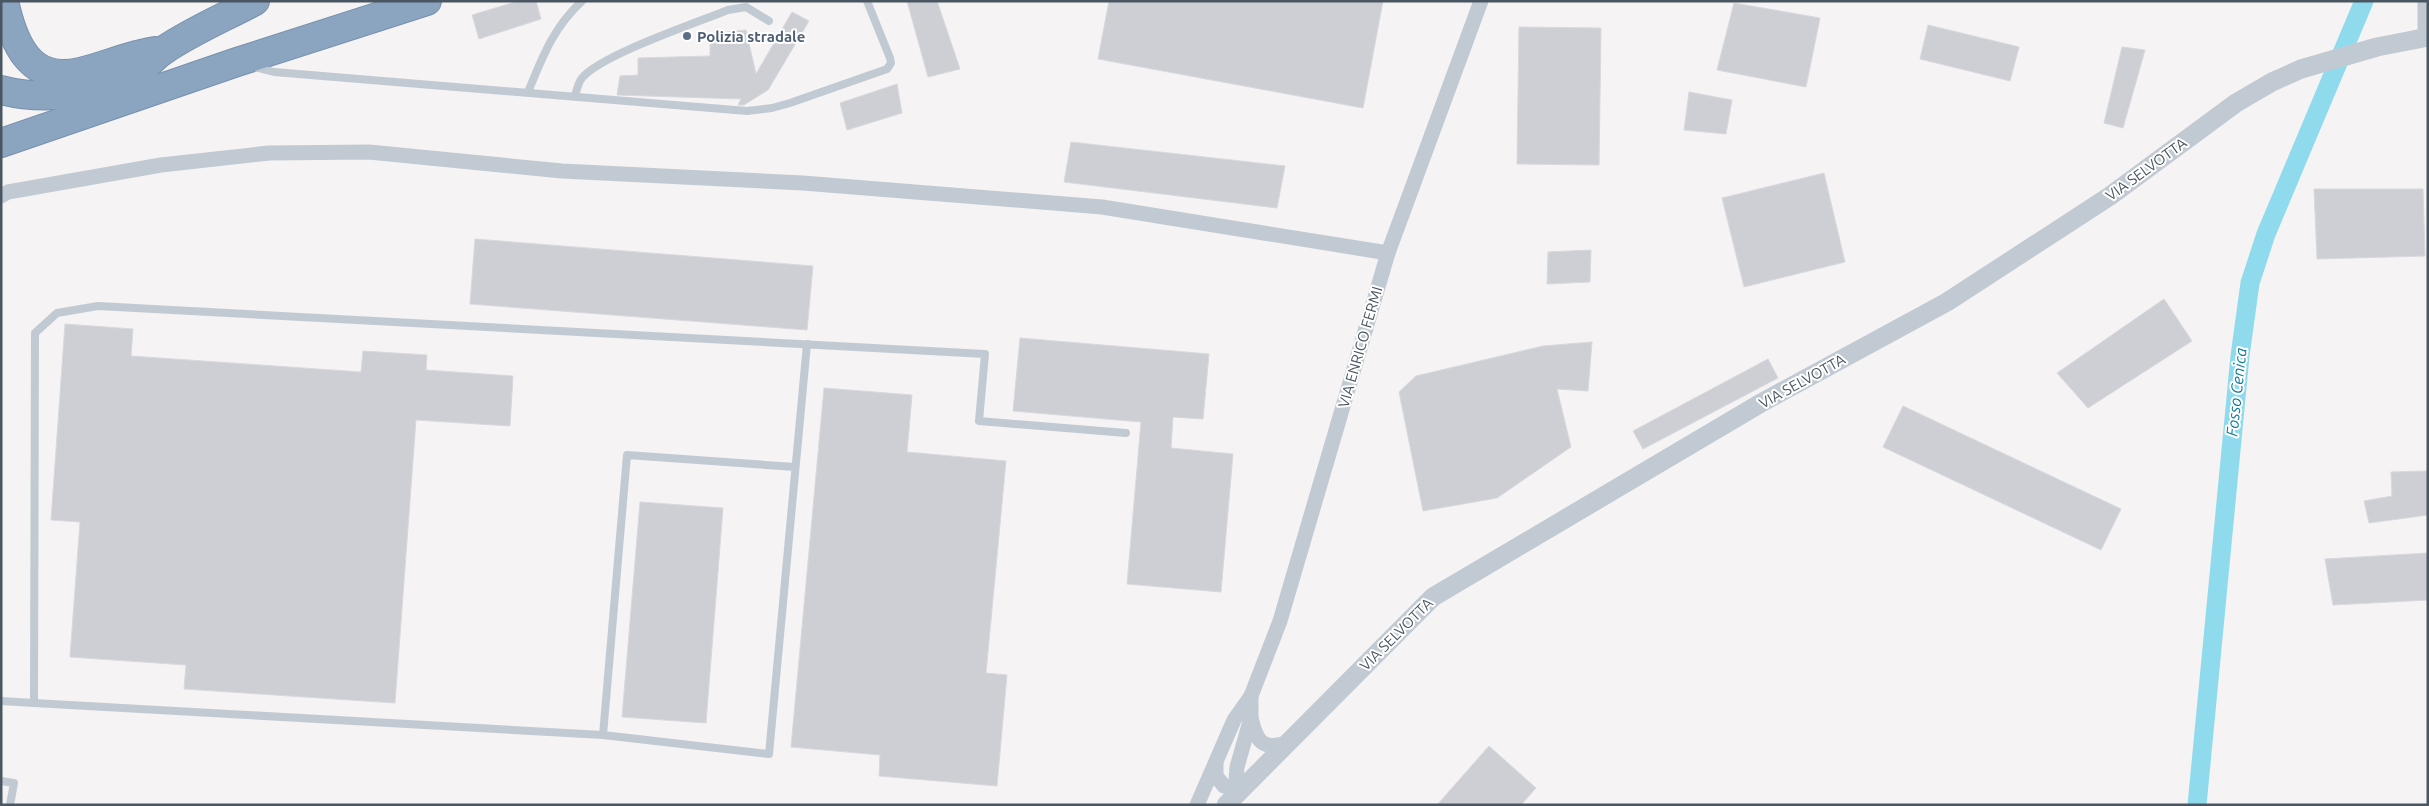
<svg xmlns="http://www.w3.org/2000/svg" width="2429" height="806" font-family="Ubuntu,sans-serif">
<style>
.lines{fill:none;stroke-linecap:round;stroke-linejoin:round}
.canal{stroke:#90daee;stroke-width:19}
.building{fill:#cdcfd5;stroke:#d7d9de}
.motorway-casing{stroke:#7690ad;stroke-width:30}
.service{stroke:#c1cad2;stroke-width:8}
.minor{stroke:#c1cad2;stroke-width:15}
.tertiary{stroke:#c1cad2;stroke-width:19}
.motorway{stroke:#8ba5c1;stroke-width:28}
.service-dot{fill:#5c6f8a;stroke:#fff;stroke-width:2}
.labels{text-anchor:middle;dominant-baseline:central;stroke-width:4;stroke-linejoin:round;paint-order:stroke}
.service-label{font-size:15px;font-weight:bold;fill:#4e5e75;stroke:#fff;text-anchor:start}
.street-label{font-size:15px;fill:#4a5661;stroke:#fff}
.water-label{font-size:16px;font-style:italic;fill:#0c7c9b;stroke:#fff}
</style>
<rect width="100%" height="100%" fill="#f5f3f3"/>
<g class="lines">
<path class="canal" d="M2197,805L2240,356L2250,283L2266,234L2364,1"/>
</g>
<g class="building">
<path d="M518,1H536L541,19L479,39L472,15Z"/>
<path d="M907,1H937L960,69L928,77Z"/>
<path d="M1109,1H1383L1363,108L1098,59Z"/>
<path d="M1734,3L1820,18L1806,87L1717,70Z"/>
<path d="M792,12L809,21L768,90L744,105H738L741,99L617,95L620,76L638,75V58L710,56V34L746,30L756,74Z"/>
<path d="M1928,25L2019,47L2010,81L1920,59Z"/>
<path d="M1519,27L1601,28L1599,165L1517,164Z"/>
<path d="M2122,47L2145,50L2123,128L2104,123Z"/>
<path d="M897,84L902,113L847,130L840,103Z"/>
<path d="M1689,92L1732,100L1726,134L1684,130Z"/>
<path d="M1071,142L1285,166L1277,208L1064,182Z"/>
<path d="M1824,173L1845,262L1744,287L1722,198Z"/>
<path d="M2314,189H2423L2425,256L2317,259Z"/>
<path d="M475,239L813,266L807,330L470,304Z"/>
<path d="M1591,250L1590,282L1547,284L1548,252Z"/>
<path d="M2164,299L2192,341L2088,408L2057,373Z"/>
<path d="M65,324L133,329L131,356L361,372L363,351L427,355L426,370L513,376L510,426L416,420L395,703L184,689L186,665L70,657L80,522L51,520Z"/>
<path d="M1020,338L1209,354L1203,419L1173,417L1171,448L1233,454L1221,592L1127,584L1141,422L1013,411Z"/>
<path d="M1592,342L1588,391L1557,389L1571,447L1497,498L1423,511L1399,392L1416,376L1543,346Z"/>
<path d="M1768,359L1778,378L1643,449L1633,431Z"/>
<path d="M824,388L912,395L907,452L1006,461L986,673L1007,675L997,786L879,776L880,755L791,747Z"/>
<path d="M1903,406L2121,509L2101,550L1883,447Z"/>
<path d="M2428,471V515L2369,523L2364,501L2392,496L2391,472Z"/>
<path d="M640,502L723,508L706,723L622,717Z"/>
<path d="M2428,553V600L2333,605L2325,559Z"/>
<path d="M1489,746L1536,788L1521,805H1437Z"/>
</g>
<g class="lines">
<g class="motorway-casing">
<g id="motorway">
<path d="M4,1C13,42 29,84 80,72C106,66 128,55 155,51"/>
<path d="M1,90C47,102 100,94 141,69C149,64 156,55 164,50C192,31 225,17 255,1"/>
<path d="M1,143L237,62L427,1"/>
</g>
</g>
<g class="service">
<path d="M251,66L274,72L747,111L772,108L790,103L887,69L891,63L890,58L867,1"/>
<path d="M528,92C543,56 553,28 582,1"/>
<path d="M575,96C577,89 578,83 582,78C601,55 696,23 728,10L746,7L769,21"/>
<path d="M795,467L627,455L603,735L769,754L807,344"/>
<path d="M1,701L34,703L35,333L57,313L98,306L985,354L979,421L1126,433"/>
<path d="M34,703L603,735"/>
<path d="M1,781L14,783L10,805"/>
</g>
<g class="minor">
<path d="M2425,1V37"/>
<path d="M1,196L8,192L161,165L269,153L369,152L562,171L803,183L1102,207L1388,253"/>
<path d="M1251,718C1257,742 1262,750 1287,743"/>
<path d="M1216,762V776L1224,786L1243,788"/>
<path d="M1243,788L1236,780L1237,767L1251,718V696"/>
<path d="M1197,805L1234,720L1251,696L1280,621L1388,253L1481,1"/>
</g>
<path class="tertiary" d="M1226,805L1433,597L1761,403L1947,302L2110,196L2236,103L2272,82L2301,69L2377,47L2428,37"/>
<use href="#motorway" class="motorway"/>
</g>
<circle class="service-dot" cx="687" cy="36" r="5"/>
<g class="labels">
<g class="service-label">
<text x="697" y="36">Polizia stradale</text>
</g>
<g class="street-label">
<text transform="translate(2146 169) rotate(-36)">VIA SELVOTTA</text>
<text transform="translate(1360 347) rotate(-74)">VIA ENRICO FERMI</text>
<text transform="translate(1802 381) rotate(-29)">VIA SELVOTTA</text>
<text transform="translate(1396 634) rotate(-45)">VIA SELVOTTA</text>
</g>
<g class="water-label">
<text transform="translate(2236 392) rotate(-84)">Fosso Cenica</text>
</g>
</g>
<rect width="2429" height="806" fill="none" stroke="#4a5661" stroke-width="5"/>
</svg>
